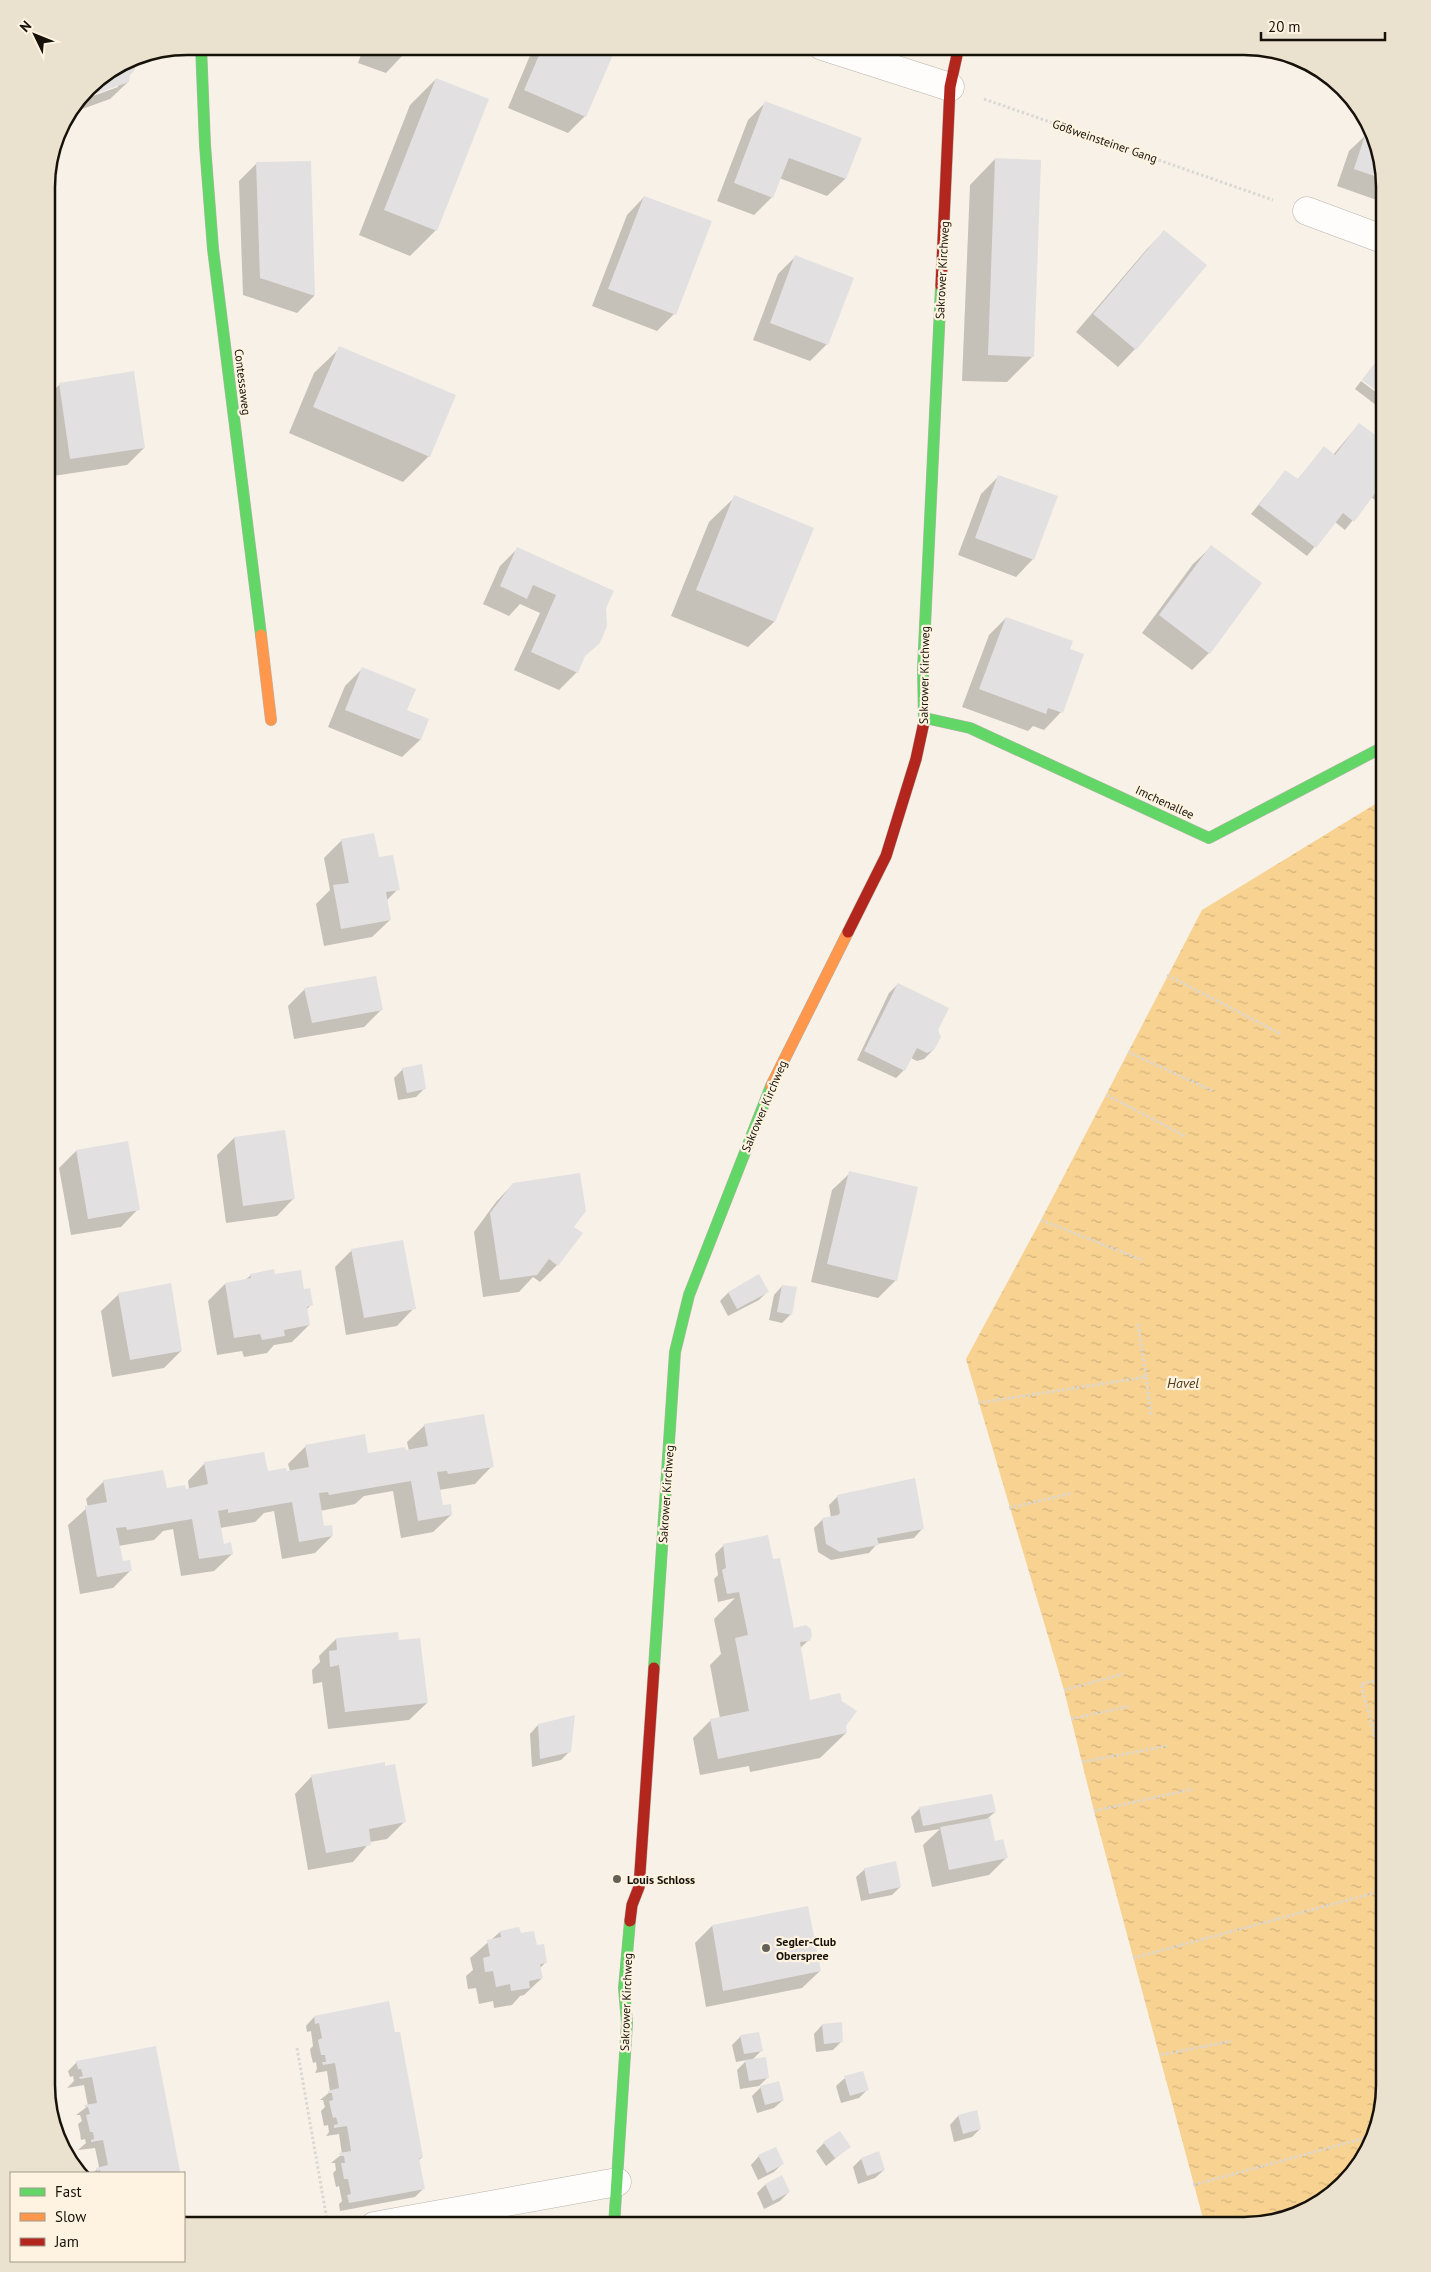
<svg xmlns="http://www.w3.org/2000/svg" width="1431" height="2272" font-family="'PT Sans',sans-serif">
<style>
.water{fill:url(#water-ripples)}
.shadow{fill:#0003}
.building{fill:#e3e0e2}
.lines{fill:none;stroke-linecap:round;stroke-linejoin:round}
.street-casing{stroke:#b9b4ac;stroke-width:29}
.fast-casing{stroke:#b9b4ac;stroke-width:12}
.slow-casing{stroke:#b9b4ac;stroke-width:12}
.jam-casing{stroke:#b9b4ac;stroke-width:12}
.path{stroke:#dad8d5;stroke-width:3;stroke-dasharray:2.5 2.5;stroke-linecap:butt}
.street{stroke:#fefdfb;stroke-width:28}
.fast{stroke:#63d668;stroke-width:11}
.slow{stroke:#ff974d;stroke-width:11}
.jam{stroke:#b3261e;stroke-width:11}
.poi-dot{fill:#656057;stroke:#fef3e0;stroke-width:2}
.labels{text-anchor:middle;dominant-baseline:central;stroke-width:4.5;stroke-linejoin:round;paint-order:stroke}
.street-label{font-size:12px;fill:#16120a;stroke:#fef3e0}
.poi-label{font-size:12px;font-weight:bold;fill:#16120a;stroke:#fef3e0;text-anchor:start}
.water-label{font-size:14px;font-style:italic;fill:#513c16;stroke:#fef3e0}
.rim{fill:none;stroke:#16120a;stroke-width:2.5}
</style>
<defs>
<pattern id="water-ripples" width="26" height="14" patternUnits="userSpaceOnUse" patternTransform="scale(1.25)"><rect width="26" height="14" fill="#f8d291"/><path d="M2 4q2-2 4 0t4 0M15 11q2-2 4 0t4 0" fill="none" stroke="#d4b37c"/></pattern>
</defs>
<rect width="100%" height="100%" fill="#f7f1e7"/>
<path class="water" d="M1385,798V2085L1361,2163L1306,2211L1244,2226H1205L1094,1811L1064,1690L966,1359L1041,1220L1202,910Z"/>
<g class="shadow">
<path d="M364,46H406L403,55L386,73L358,63Z"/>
<path d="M534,46H603L585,116L568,133L508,108Z"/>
<path d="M134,57L133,70L129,74L128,82L110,99L71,113L79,101L118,87V85L81,97L88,87Z"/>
<path d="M436,79V230L410,256L359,235L410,105Z"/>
<path d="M765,103L860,139L845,179L827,196L779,178L772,197L754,215L717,201L748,120Z"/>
<path d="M1367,134L1373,136L1385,187V203L1337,186L1349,151Z"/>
<path d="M995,159L1033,356L1007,382L962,381L970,185Z"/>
<path d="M310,162L314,296L297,313L243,295L239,181L256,164Z"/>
<path d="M644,197L674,314L657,331L592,306L627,215Z"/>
<path d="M1164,232L1205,265L1135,349L1118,367L1076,332L1147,249Z"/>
<path d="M795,257L827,344L810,361L753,340L778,274Z"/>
<path d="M340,348L429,456L403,482L289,433L314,373Z"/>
<path d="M1385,351V396L1363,379Z"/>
<path d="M1361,381L1385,399V412L1355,389Z"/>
<path d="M60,384L144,448L127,465L53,476L46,430L47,397Z"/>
<path d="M1359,424L1385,444V502L1382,505L1371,497L1345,530L1335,522L1307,556L1251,514L1285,472L1297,480L1324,448L1333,455Z"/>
<path d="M999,476L1033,559L1016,577L958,555L981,494Z"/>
<path d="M735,497L813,529L774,622L748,647L671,616L709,522Z"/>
<path d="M1211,547L1209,653L1192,670L1142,633L1193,564Z"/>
<path d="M517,549L613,591L577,672L559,690L514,670L540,613L520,604L509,616L483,604L500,566Z"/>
<path d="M1006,618L1068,650L1061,712L1044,730L1033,726L1028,731L962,707L989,635Z"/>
<path d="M362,669L405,711L428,720L420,740L402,757L328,727L345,686Z"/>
<path d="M342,840L378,859L398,889L386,901L390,920L372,937L324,946L316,904L330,890L324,858Z"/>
<path d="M898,984L937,1030L933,1050L924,1059L917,1061L911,1058L904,1070L896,1078L857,1060L889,993Z"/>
<path d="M305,989L381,1010L364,1027L294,1039L288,1006Z"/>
<path d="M403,1069L425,1088L416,1097L398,1100L394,1078Z"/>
<path d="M284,1131L294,1198L277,1216L226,1223L217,1155L234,1138Z"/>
<path d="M76,1151L138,1209L121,1227L71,1235L59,1168Z"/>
<path d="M850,1173L896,1280L878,1298L811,1282L832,1190Z"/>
<path d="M513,1184L572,1227L557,1265L540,1282L533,1277L519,1292L483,1297L474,1232L496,1202Z"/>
<path d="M352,1250L414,1308L397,1326L346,1335L335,1267Z"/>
<path d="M251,1275L303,1291L312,1304L306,1310L309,1325L292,1342L274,1345L267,1353L244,1357L242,1351L217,1355L208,1301L225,1284L245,1280Z"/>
<path d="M758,1276L767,1292L759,1300L728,1316L720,1301L728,1293Z"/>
<path d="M782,1286L791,1314L782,1323L769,1320L774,1295Z"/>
<path d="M119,1294L181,1351L164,1368L112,1377L101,1311Z"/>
<path d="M425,1425L492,1466L475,1484L439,1490L442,1507L451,1515L433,1532L401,1538L393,1491L364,1496L355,1504L320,1511L323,1527L332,1536L315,1553L282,1559L274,1511L264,1513L255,1522L220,1528L223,1545L232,1554L214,1571L181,1576L173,1529L163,1531L154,1540L118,1546L122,1563L130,1571L113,1588L80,1594L68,1525L88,1507L86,1499L104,1481L166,1491H185L189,1489L188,1481L205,1463L267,1474H286L290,1471L288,1464L306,1446L368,1456L405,1453L409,1451L407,1442Z"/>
<path d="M838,1496L922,1529L914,1538L877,1544L869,1553L831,1560L818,1552L814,1528L822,1520L831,1518L829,1505Z"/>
<path d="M724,1545L772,1561L793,1629L809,1640L799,1649L809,1701L845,1726L846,1733L820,1758L750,1772L749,1766L700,1775L693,1738L711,1720L720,1718L710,1665L721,1654L714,1619L735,1598L718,1602L714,1579L718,1575L715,1554Z"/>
<path d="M336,1639L398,1641L427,1703L409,1720L328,1729L322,1682L313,1684L312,1670L320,1662L319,1656Z"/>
<path d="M538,1725L570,1751L561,1760L532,1767L530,1734Z"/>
<path d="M312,1776L404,1822L387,1839L370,1842L353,1862L308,1870L295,1794Z"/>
<path d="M920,1808L995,1812L988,1818L994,1843L1006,1858L989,1875L932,1887L923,1845L940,1829L915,1833L911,1817Z"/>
<path d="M865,1869L900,1887L892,1895L861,1901L856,1877Z"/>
<path d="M712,1926L820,1971L802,1988L706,2007L695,1943Z"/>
<path d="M500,1932L520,1935L536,1947L546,1962L540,1968L542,1978L524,1995L520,1996L512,2005L494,2008L493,2001L479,2004L476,1988L468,1989L466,1976L473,1970L470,1958Z"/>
<path d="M388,2003L422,2157L418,2161L423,2189L415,2197L340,2211L339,2204L342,2201L339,2186L336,2187L333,2173L336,2170L335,2163H331L342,2154L339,2134L326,2136L329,2132L328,2125L324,2126L321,2111L325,2107L323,2100H320L330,2092L327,2071L315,2073L317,2069L316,2062L313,2063L311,2055L310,2049L313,2046L311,2031L307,2032L306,2026L314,2017Z"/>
<path d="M822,2025L842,2041L833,2050L816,2052L814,2034Z"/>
<path d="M741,2036L762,2050L752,2060L768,2077L759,2086L740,2089L737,2070L747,2060L736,2062L732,2045Z"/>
<path d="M155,2047L179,2171L176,2173H93L99,2167L95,2148L78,2150L86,2143L85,2139L81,2140L80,2133L78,2124L82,2121L80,2115H76L88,2106L84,2085L67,2088L74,2081L73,2076L70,2077L68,2071L77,2062Z"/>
<path d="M845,2078L867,2090L859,2098L841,2103L836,2086Z"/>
<path d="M761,2087L783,2100L774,2108L757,2113L752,2096Z"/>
<path d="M958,2116L980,2129L972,2137L954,2142L950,2125Z"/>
<path d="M824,2143L849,2147L826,2166L816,2151Z"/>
<path d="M759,2156L782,2164L774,2172L758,2180L751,2165Z"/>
<path d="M861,2159L884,2170L875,2178L858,2184L853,2167Z"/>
<path d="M765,2185L789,2192L780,2201L764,2209L757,2193Z"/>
</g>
<g class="building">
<path d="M378,46H408L404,56Z"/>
<path d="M543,46H607L615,50L586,117L524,90Z"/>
<path d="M135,57V70L130,75L129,82L80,99L88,87Z"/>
<path d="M436,78L489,99L437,231L384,210Z"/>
<path d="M765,101L862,138L846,179L789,158L773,198L734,183Z"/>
<path d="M1366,132L1372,134L1383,179L1354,169Z"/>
<path d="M995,158L1041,160L1034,357L988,355Z"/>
<path d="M311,161L315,296L260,278L256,162Z"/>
<path d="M644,196L712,221L676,315L608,289Z"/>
<path d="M1164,230L1207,265L1136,350L1093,314Z"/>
<path d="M795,255L854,278L828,345L770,323Z"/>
<path d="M339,346L456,395L430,457L313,407Z"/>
<path d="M1385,350V397L1362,380Z"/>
<path d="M134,371L145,448L70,459L59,383Z"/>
<path d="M1359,423L1385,442V492L1379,488L1354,522L1343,513L1316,548L1259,505L1285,470L1298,479L1324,446L1335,455Z"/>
<path d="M998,475L1058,496L1034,560L975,538Z"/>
<path d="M734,495L814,528L775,622L696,590Z"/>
<path d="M1211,545L1262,583L1210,654L1159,615Z"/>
<path d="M517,547L614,591L606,608L607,626L603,636L599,644L585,656L578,673L531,652L556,595L533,585L527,599L500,586Z"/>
<path d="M1006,617L1073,641L1070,649L1084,654L1063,713L1048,708L1046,714L979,689Z"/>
<path d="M362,667L416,689L407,710L429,719L421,740L345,710Z"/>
<path d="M374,833L379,857L393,855L400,890L386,892L391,920L341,929L333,885L349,883L341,839Z"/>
<path d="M376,976L383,1010L312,1023L304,988Z"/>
<path d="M898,983L949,1008L938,1030L941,1037L934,1050L927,1053L917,1048L905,1071L864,1051Z"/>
<path d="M422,1064L426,1089L407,1093L402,1068Z"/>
<path d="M285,1130L295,1199L243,1206L234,1137Z"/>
<path d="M128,1141L140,1210L88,1219L76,1150Z"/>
<path d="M849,1171L918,1187L897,1281L827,1264Z"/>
<path d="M580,1173L586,1211L574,1227L583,1233L558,1266L549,1259L537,1275L500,1280L490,1213L513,1183Z"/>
<path d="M403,1240L416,1309L364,1318L351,1249Z"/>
<path d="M274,1269L275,1274L301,1270L304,1289L310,1288L313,1305L307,1307L310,1325L284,1330L285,1336L262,1340L260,1334L234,1338L225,1283L251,1278L250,1274Z"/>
<path d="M759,1274L769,1292L737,1309L728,1292Z"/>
<path d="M171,1283L182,1351L130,1360L118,1293Z"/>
<path d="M782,1285L797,1287L792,1315L777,1312Z"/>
<path d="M484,1414L494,1467L448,1474L447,1471L437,1472L443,1505L451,1504L452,1515L418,1521L411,1481L329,1495L328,1492L319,1493L324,1526L332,1525L333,1536L299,1542L292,1502L228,1513V1509L218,1511L224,1544L231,1542L233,1554L199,1559L192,1519L127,1530L126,1527L116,1528L123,1561L130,1560L132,1571L97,1577L85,1506L107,1502L103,1480L163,1470L167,1488L185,1485L186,1489L208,1484L204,1462L264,1452L268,1471L286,1468L287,1471L309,1467L305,1445L365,1434L368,1453L405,1447L406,1450L428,1446L424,1424Z"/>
<path d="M915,1478L924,1529L877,1538L879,1545L840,1552L826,1544L822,1518L838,1515L840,1513L837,1495Z"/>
<path d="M768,1535L773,1559L780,1558L794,1628L806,1625L811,1629L812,1635L810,1641L800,1642L810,1700L840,1693L842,1701L857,1711L846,1726L847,1733L718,1759L710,1719L749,1711L735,1638L748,1635L739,1592L727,1594L722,1570L726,1568L723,1544Z"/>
<path d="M398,1632L399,1640L420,1638L428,1703L345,1712L339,1665L330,1667L329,1651L337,1650L336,1638Z"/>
<path d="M575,1715L571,1752L540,1759L538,1724Z"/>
<path d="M385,1762V1766L395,1764L406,1822L369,1829L371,1845L326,1853L311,1775Z"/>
<path d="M992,1794L996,1812L923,1826L919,1807Z"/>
<path d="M990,1818L995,1841L1003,1839L1008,1858L949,1870L940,1827Z"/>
<path d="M896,1861L901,1887L869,1894L864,1868Z"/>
<path d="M808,1906L821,1971L723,1991L712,1925Z"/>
<path d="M519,1927L521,1933L534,1931L537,1945L544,1944L547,1963L540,1964L543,1978L529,1981L530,1988L511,1991L510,1984L496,1987L493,1971L485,1972L483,1958L490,1956L487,1940L501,1937L500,1931Z"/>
<path d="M389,2001L395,2032H400L423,2157L419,2158L425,2189L349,2203L347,2195L351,2194L348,2179H344L341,2163H345L344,2156H340L339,2153L351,2151L349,2138L347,2126L334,2128V2125L338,2124L336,2117L333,2118L329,2101L333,2100L332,2093H328V2091L339,2088L337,2075L335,2063L323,2065L322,2062H326L325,2055H321L318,2040L322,2038L319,2023L315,2024L314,2016Z"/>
<path d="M842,2022L843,2042L824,2044L822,2024Z"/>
<path d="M759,2032L763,2051L744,2054L740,2035Z"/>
<path d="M156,2046L180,2171L176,2173H101L100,2170L97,2171L96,2168L108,2165L103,2140L91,2142V2140L94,2139L93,2132H90L86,2115L90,2114L88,2107H85L84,2105L97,2103L92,2077L80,2079L79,2077L83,2076L81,2069H78L76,2061Z"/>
<path d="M766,2057L769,2078L749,2081L745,2060Z"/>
<path d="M863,2071L869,2090L850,2096L844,2076Z"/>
<path d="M779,2081L784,2100L765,2105L760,2086Z"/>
<path d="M977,2110L981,2129L963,2134L958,2115Z"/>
<path d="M840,2131L851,2147L835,2158L823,2142Z"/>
<path d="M776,2147L784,2164L767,2173L758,2155Z"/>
<path d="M879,2151L885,2170L867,2176L861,2158Z"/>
<path d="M782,2175L790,2192L773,2201L765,2184Z"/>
<path d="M815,2217L819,2226H795Z"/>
</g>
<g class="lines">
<g class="street-casing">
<g id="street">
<path d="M822,46L950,87"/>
<path d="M1307,211L1385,240"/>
<path d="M374,2226L617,2182"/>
</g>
</g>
<g class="fast-casing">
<g id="fast">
<path d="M201,46L205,145L213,249L261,635"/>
<path d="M925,718L970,728L1209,838L1385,746"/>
<path d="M924,722L923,669L941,286"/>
<path d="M654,1668L675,1352L689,1295L771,1086"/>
<path d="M614,2226L627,2023L624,1988L630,1921"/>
</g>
</g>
<g class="slow-casing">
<g id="slow">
<path d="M261,635L271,720"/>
<path d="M771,1086L848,932"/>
</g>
</g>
<g class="jam-casing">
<g id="jam">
<path d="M941,286L950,87L959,46"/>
<path d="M848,932L886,856L916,759L924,722"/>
<path d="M630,1921L632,1905L639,1887L654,1668"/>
</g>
</g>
<g class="path">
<path d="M984,99L1273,200"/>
<path d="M1167,975L1281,1034"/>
<path d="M1128,1052L1213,1091"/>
<path d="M1107,1095L1187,1137"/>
<path d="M1041,1220L1142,1260"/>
<path d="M1138,1324L1146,1377"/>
<path d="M978,1403L1146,1377L1151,1416"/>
<path d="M1009,1508L1072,1493"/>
<path d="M1064,1690L1123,1674"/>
<path d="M1071,1719L1130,1706"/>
<path d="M1082,1762L1167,1746"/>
<path d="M1385,1775L1361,1684L1385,1678"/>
<path d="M1094,1811L1193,1789"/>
<path d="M1133,1958L1385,1890"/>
<path d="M297,2048L328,2226"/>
<path d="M1161,2055L1231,2041"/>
<path d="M1193,2185L1369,2137"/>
</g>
<use href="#street" class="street"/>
<use href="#fast" class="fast"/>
<use href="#slow" class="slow"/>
<use href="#jam" class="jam"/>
</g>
<g class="poi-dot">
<circle cx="617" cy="1879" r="5"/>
<circle cx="766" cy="1948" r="5"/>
</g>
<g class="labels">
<g class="street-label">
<text transform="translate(1105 141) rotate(19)">Gößweinsteiner Gang</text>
<text transform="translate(942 270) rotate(-87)">Sakrower Kirchweg</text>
<text transform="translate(243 382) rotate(83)">Contessaweg</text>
<text transform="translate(924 675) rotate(-89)">Sakrower Kirchweg</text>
<text transform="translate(1165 802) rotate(25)">Imchenallee</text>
<text transform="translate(764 1106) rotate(-67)">Sakrower Kirchweg</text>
<text transform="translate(666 1494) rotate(-86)">Sakrower Kirchweg</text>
<text transform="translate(626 2002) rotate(-88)">Sakrower Kirchweg</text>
</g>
<g class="poi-label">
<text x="627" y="1879">Louis Schloss</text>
<text x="776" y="1941">Segler-Club<tspan x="776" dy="14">Oberspree</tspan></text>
</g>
<g class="water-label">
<text x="1183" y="1383">Havel</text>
</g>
</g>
<path d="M0 0H1431V2272H0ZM187 55H1244A132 132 0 0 1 1376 187V2085A132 132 0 0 1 1244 2217H187A132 132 0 0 1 55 2085V187A132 132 0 0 1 187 55Z" fill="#ebe1cf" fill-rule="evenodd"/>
<path class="rim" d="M187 55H1244A132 132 0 0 1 1376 187V2085A132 132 0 0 1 1244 2217H187A132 132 0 0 1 55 2085V187A132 132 0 0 1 187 55Z"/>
<rect x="10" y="2172" width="175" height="90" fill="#fef3e0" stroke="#a1998a"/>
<rect x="20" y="2188" width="25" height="8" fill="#63d668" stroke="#a1998a"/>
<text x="55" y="2197" font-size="15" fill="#16120a">Fast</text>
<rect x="20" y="2213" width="25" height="8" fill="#ff974d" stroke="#a1998a"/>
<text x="55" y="2222" font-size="15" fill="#16120a">Slow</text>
<rect x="20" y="2238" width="25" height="8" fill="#b3261e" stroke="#a1998a"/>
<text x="55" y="2247" font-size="15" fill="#16120a">Jam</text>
<g transform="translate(35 35) rotate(313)" stroke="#fef3e0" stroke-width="4" paint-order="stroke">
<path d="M0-4L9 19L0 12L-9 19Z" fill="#16120a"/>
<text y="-8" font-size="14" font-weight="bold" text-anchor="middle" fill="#16120a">N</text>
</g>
<path d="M1261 32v8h124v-8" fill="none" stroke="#16120a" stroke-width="2.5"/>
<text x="1268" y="32" font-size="15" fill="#16120a" stroke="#fef3e0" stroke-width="4" paint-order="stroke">20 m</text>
</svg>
